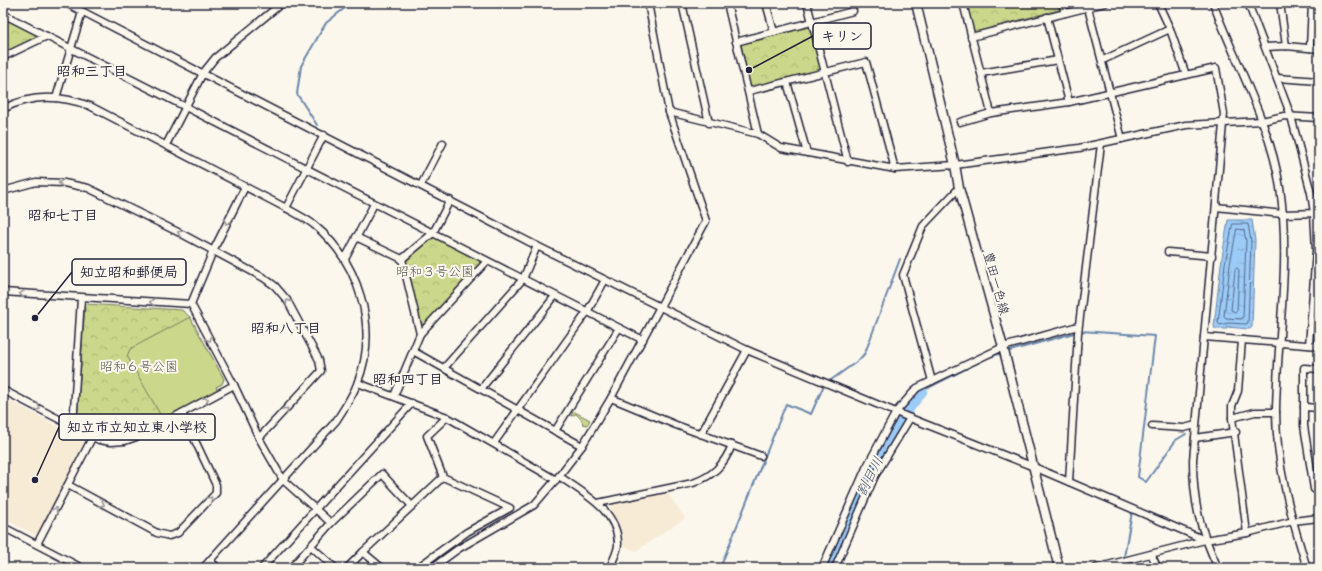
<svg xmlns="http://www.w3.org/2000/svg" width="1322" height="571" font-family="'Patrick Hand','Klee One',sans-serif">
<style>
.built{fill:#f7ebd6}
.forest{fill:url(#forest-firs);stroke:#767c62}
.park{fill:url(#park-crowns);stroke:#767c62}
.garden{fill:#cbd78a;stroke:#767c62}
.water{fill:url(#water-ripples);stroke:#6b87ac}
.lines{fill:none;stroke-linecap:round;stroke-linejoin:round}
.shore{stroke:#536686;stroke-width:1}
.stream{stroke:#6b87ac;stroke-width:2}
.river{stroke:#9ccbf7;stroke-width:11}
.minor-casing{stroke:#22223b;stroke-width:9}
.major-casing{stroke:#22223b;stroke-width:11}
.minor{stroke:#fbf7ec;stroke-width:6}
.major{stroke:#fbf7ec;stroke-width:8}
.oneway{stroke:#99979c}
.labels{text-anchor:middle;dominant-baseline:central;stroke-width:4;stroke-linejoin:round;paint-order:stroke}
.park-label{font-size:13px;fill:#555853;stroke:#fbf7ec}
.street-label{font-size:13px;fill:#22223b;stroke:#fbf7ec}
.neighbourhood-label{font-size:14px;font-weight:bold;fill:#22223b;stroke:#fbf7ec}
.water-label{font-size:14px;font-style:italic;fill:#475573;stroke:#fbf7ec}
.leader{fill:none;stroke:#22223b;stroke-width:1.5}
.callout-dot{fill:#22223b;stroke:#fbf7ec;stroke-width:1.5}
.callout{fill:#fbf7ec;stroke:#22223b;stroke-width:1.5}
.callout-label{font-size:14px;text-anchor:middle;font-weight:bold;fill:#22223b}
</style>
<defs>
<pattern id="forest-firs" width="22" height="20" patternUnits="userSpaceOnUse"><rect width="22" height="20" fill="#cbd78a"/><path d="M5 1l3.5 6h-7zM16 11l3.5 6h-7z" fill="#aeb878"/></pattern>
<pattern id="park-crowns" width="20" height="18" patternUnits="userSpaceOnUse"><rect width="20" height="18" fill="#cbd78a"/><path d="M2 6a3 3 0 1 1 6 0M12 15a3 3 0 1 1 6 0" fill="none" stroke="#aeb878"/></pattern>
<pattern id="water-ripples" width="26" height="14" patternUnits="userSpaceOnUse"><rect width="26" height="14" fill="#9ccbf7"/><path d="M2 4q2-2 4 0t4 0M15 11q2-2 4 0t4 0" fill="none" stroke="#86aed5"/></pattern>
</defs>
<rect width="100%" height="100%" fill="#fbf7ec"/>
<filter id="ink" filterUnits="userSpaceOnUse"><feTurbulence type="fractalNoise" baseFrequency=".025" numOctaves="2"/><feDisplacementMap in="SourceGraphic" scale="8" xChannelSelector="R" yChannelSelector="G"/><feConvolveMatrix kernelMatrix="1 2 1 2 8 2 1 2 1" color-interpolation-filters="sRGB"/></filter>
<g filter="url(#ink)">
<g class="built">
<path d="M3,397L86,441L37,536L3,518Z"/>
<path d="M667,492L685,518L636,551L623,546L619,523L610,510L612,504Z"/>
</g>
<path class="forest" d="M573,411L590,420L587,425L583,424L581,419L576,414L571,416Z"/>
<g class="park">
<path d="M965,3H1060L1061,9L975,32L973,31Z"/>
<path d="M3,17L35,34V39L3,54Z"/>
<path d="M809,27L812,29L821,68L820,70L752,87L750,86L741,44Z"/>
<path d="M434,237L479,259L480,264L425,325L420,323L404,263Z"/>
<path d="M85,304L182,310L190,317L224,379L222,384L216,387L218,391L138,434L124,439L100,438L101,434L77,421Z"/>
</g>
<path class="garden" d="M190,317L224,379L222,384L216,387L218,391L166,419L164,415L161,416L127,356L130,349Z"/>
<path class="water" d="M1228,220H1252L1255,240L1252,327L1250,329L1227,327V329H1215L1214,326L1221,264Z"/>
<g class="lines">
<g class="shore">
<path d="M1233,224H1248L1251,241L1248,323L1246,324L1228,323L1220,325L1218,323L1225,264Z"/>
<path d="M1237,229L1244,230L1246,241L1243,317L1241,319L1226,318L1224,316L1230,265Z"/>
<path d="M1237,268L1239,270L1237,311L1235,312L1231,310L1235,270Z"/>
</g>
<g class="stream">
<path d="M317,125L297,94L301,66L326,23L351,3"/>
<path d="M1006,352L1081,331L1155,336L1138,477L1146,482L1176,440L1186,434"/>
<path d="M922,391L987,358L1001,353"/>
<path d="M1124,557L1132,512"/>
<path d="M1126,563V568"/>
<path d="M720,568L786,404L811,414L824,385L859,360L865,353L900,259"/>
</g>
<path class="river" d="M828,568C854,506 879,444 922,391"/>
<g class="minor-casing">
<g id="minor">
<path d="M66,3L537,246L747,350L910,418L1034,467L1205,540"/>
<path d="M682,3L709,123"/>
<path d="M727,3L758,134"/>
<path d="M766,3L774,32"/>
<path d="M807,3L848,162"/>
<path d="M963,3L991,113"/>
<path d="M1062,3L1065,13"/>
<path d="M1158,3L1170,29L1186,75"/>
<path d="M1213,3C1235,62 1271,125 1280,188C1291,263 1277,336 1276,411C1276,465 1291,517 1307,568"/>
<path d="M1248,3L1291,116L1311,193L1314,213L1316,250L1309,345"/>
<path d="M1280,3L1286,46"/>
<path d="M1088,8L1122,139"/>
<path d="M3,14L643,340"/>
<path d="M1047,17L1069,102"/>
<path d="M971,37L1105,3"/>
<path d="M736,42L853,11L851,3"/>
<path d="M1265,47L1286,46L1319,49"/>
<path d="M1310,48L1312,3"/>
<path d="M3,57L47,36"/>
<path d="M1103,60L1170,29"/>
<path d="M981,73L1058,60"/>
<path d="M1277,78L1319,81"/>
<path d="M787,82L807,153"/>
<path d="M749,91L866,62L895,169"/>
<path d="M56,98L82,12"/>
<path d="M3,109C31,94 60,95 90,106L286,208C295,213 305,218 313,224C359,261 380,328 357,384C352,397 344,409 336,421L203,568"/>
<path d="M669,112L758,134L781,148L895,169L955,165L1079,148L1186,125L1262,121L1284,116L1319,118"/>
<path d="M960,122L991,113L1069,102L1216,68L1224,114L1223,124L1193,460C1193,504 1200,529 1218,568"/>
<path d="M166,145L203,73L215,58L282,3"/>
<path d="M421,185L443,143"/>
<path d="M3,191L36,182L64,183L88,188L182,234L264,278L275,286L287,300L319,360L321,371L259,438"/>
<path d="M1216,207L1283,214L1319,213"/>
<path d="M286,208L324,135"/>
<path d="M356,237L402,259L420,334L394,396"/>
<path d="M1168,252L1212,256"/>
<path d="M345,259L374,204"/>
<path d="M402,259L433,233L450,200"/>
<path d="M3,292L191,304"/>
<path d="M191,304L213,251L245,187"/>
<path d="M191,304L234,385"/>
<path d="M420,334L487,261"/>
<path d="M1204,337L1319,346"/>
<path d="M413,351L582,446"/>
<path d="M444,368L523,279L537,246"/>
<path d="M1319,369L1304,368V426L1314,489L1319,488"/>
<path d="M932,381L903,275L923,226L959,188"/>
<path d="M358,383L447,417L556,480"/>
<path d="M481,389L555,296"/>
<path d="M3,390L99,440L111,442L125,441L139,436L234,385L259,438L283,480L331,523"/>
<path d="M611,398L676,425L761,456"/>
<path d="M1304,407L1319,408"/>
<path d="M1232,418V406L1238,391L1242,340"/>
<path d="M73,426L81,298"/>
<path d="M1152,426L1184,428L1196,425"/>
<path d="M555,431L619,328"/>
<path d="M701,434L747,350"/>
<path d="M1195,438L1236,432"/>
<path d="M494,443L587,312L605,280"/>
<path d="M559,476C583,493 618,510 618,544C618,552 612,561 610,568"/>
<path d="M1069,482L1078,333L1101,144"/>
<path d="M68,485L157,533L169,536L178,533L216,493V485L182,413"/>
<path d="M598,503L693,483C713,476 724,465 732,445"/>
<path d="M3,527L82,568"/>
<path d="M1247,533L1232,418L1255,412H1276"/>
<path d="M37,544L92,438"/>
<path d="M311,546L335,568"/>
<path d="M363,552L382,568"/>
<path d="M1151,554L1158,568"/>
<path d="M210,561L218,568"/>
<path d="M262,568L412,403"/>
<path d="M291,568L331,523L382,474L412,506"/>
<path d="M347,568L363,552L443,477L427,436L447,417"/>
<path d="M417,568L467,532L510,508L443,477"/>
<path d="M432,568L458,549L534,505L559,476L582,446L611,398L706,221L669,112L648,3"/>
<path d="M822,568L866,468L896,412L917,388L1003,347L1078,326"/>
<path d="M835,568L875,476L910,418"/>
<path d="M1096,568L1205,540L1247,533L1293,521L1319,518"/>
</g>
</g>
<g class="major-casing">
<path id="major" d="M916,3L955,165L959,188L1003,347L1059,568"/>
</g>
<use href="#minor" class="minor"/>
<use href="#major" class="major"/>
</g>
<defs><path id="oneway-chevron" d="M-2-3.5L2.5 0L-2 3.5" fill="none" stroke-width="1.6" stroke-linecap="round" stroke-linejoin="round"/></defs>
<g class="oneway">
<use href="#oneway-chevron" transform="translate(61 183) rotate(-176)"/>
<use href="#oneway-chevron" transform="translate(227 222) rotate(117)"/>
<use href="#oneway-chevron" transform="translate(180 233) rotate(-152)"/>
<use href="#oneway-chevron" transform="translate(22 294) rotate(-176)"/>
<use href="#oneway-chevron" transform="translate(152 302) rotate(-176)"/>
<use href="#oneway-chevron" transform="translate(288 302) rotate(-125)"/>
<use href="#oneway-chevron" transform="translate(209 339) rotate(62)"/>
<use href="#oneway-chevron" transform="translate(206 400) rotate(-29)"/>
<use href="#oneway-chevron" transform="translate(38 408) rotate(27)"/>
<use href="#oneway-chevron" transform="translate(286 410) rotate(-46)"/>
<use href="#oneway-chevron" transform="translate(210 499) rotate(-47)"/>
<use href="#oneway-chevron" transform="translate(102 504) rotate(28)"/>
<use href="#oneway-chevron" transform="translate(55 510) rotate(-62)"/>
</g>
</g>
<g class="labels">
<g class="park-label">
<text x="435" y="271">昭和３号公園</text>
<text x="139" y="366">昭和６号公園</text>
</g>
<g class="street-label">
<text transform="translate(997 283) rotate(75)">豊田一色線</text>
</g>
<g class="neighbourhood-label">
<text x="92" y="70">昭和三丁目</text>
<text x="63" y="214">昭和七丁目</text>
<text x="286" y="327">昭和八丁目</text>
<text x="408" y="378">昭和四丁目</text>
</g>
<g class="water-label">
<text transform="translate(869 476) rotate(-63)">割目川</text>
</g>
</g>
<path class="leader" d="M749 70L813 36M35 318L72 272M35 480L59 427"/>
<g class="callout-dot">
<circle cx="749" cy="70" r="4"/>
<circle cx="35" cy="318" r="4"/>
<circle cx="35" cy="480" r="4"/>
</g>
<g class="callout">
<rect x="813" y="23" width="58" height="26" rx="4"/>
<rect x="72" y="259" width="114" height="26" rx="4"/>
<rect x="59" y="414" width="156" height="26" rx="4"/>
</g>
<g class="callout-label">
<text x="842" y="41">キリン</text>
<text x="129" y="277">知立昭和郵便局</text>
<text x="137" y="432">知立市立知立東小学校</text>
</g>
<rect width="1322" height="571" fill="none" stroke="#fbf7ec" stroke-width="16"/>
<rect x="8" y="8" width="1306" height="555" fill="none" stroke="#22223b" stroke-width="1.5" filter="url(#ink)"/>
</svg>
